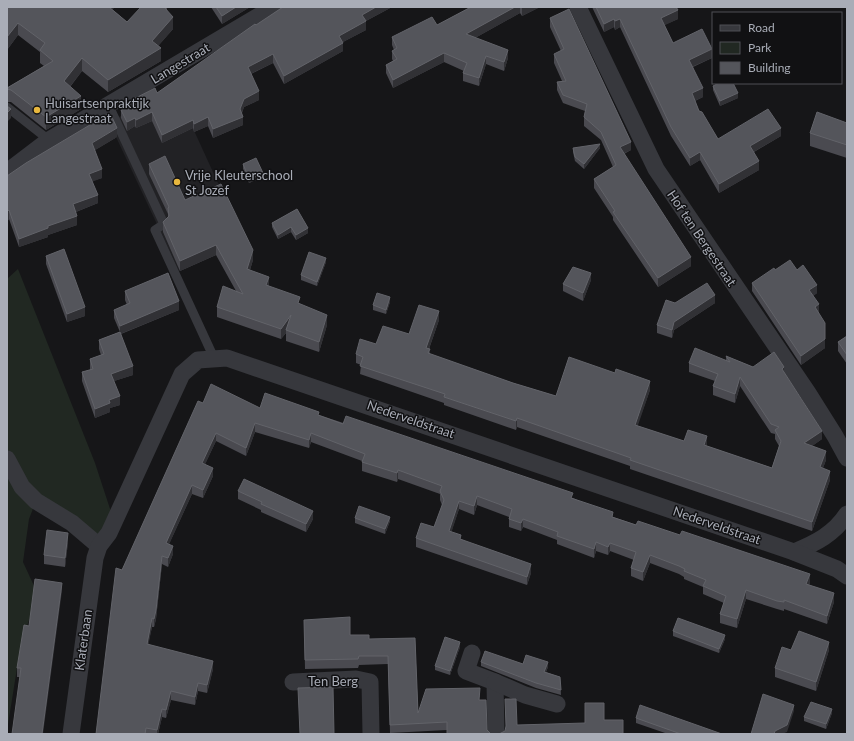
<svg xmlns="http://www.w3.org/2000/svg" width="854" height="741" font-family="Lato,sans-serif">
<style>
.built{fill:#222225}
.green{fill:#212822}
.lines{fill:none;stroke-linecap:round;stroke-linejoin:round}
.service{stroke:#37383d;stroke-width:9}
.minor{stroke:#37383d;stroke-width:17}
.wall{fill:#4a4a50}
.shaded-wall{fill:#313135}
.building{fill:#54555b;stroke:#626369}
.poi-dot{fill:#e8b73e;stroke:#111113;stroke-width:1.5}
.labels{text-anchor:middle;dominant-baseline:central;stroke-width:3;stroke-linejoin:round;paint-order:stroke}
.street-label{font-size:13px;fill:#a9adb7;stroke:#111113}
.poi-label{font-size:13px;fill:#a9adb7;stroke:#111113;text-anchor:start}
</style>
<rect width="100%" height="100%" fill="#161618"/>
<path class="built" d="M175,89L245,242L179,271L109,122Z"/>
<path class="green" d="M18,269L95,463L114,521L99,546L36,501L29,519L23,562L35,588L32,612L24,634L17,668L7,731V279Z"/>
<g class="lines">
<g class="service">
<path d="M109,106L164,224L155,230L214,358"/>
<path d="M7,107L49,140"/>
</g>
<g class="minor">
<path d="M578,7L656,169L808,393L835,436L847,458"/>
<path d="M7,172L49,140L274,7"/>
<path d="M7,459L22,487L36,501L72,523L99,546"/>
<path d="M794,552C816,543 834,534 847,514"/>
<path d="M472,653L466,671L495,682L496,734"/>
<path d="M293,682L356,679L370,682L371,734"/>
<path d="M495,682L525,695L557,704"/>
<path d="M71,734L95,558L99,546L109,533L182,374L198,360L227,358L794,552L837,569L847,576"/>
</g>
</g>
<g class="wall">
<path d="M7,7L113,10L127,22L167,7V10L173,29L158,46L161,61L108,92L82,71L70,87L81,109L46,130L11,102H7V88L44,66L40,63V52L18,35L7,50Z"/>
<path d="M211,7H250L222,24Z"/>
<path d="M283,7H392L366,21V30L343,42V51L284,84L273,63L251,74L259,100L244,107L242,113L243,125L213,138L208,126L194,132L193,128L162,143L152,121L136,128L135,126L127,131L121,118V110L128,108V102L157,93Z"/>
<path d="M471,7H540L522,16L520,13L475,38L508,58L504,71L486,64L479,86L463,81V73L464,71L444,62L393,88L386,73V65L393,61L392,59V51L394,50L392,45V37L437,25Z"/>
<path d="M592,7H677L678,19L664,25L673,43L712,58L693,67L703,97L695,101L699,111L718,139L781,136L754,152L759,170L719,193L700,160L690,166L671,136L620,27L615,30L614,27L604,32Z"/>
<path d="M550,18L631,150L624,154L691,266L658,287L613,220V217L594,188V179L613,167L601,140L584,126V117L585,111L563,103L557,90V82L562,81L554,63V54L561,51L550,27Z"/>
<path d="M713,86L738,98L720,106L713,90Z"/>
<path d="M847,123V158L810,146V133Z"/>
<path d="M117,137L95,150L102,178L92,181L98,203L76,212L77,225L48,235V237L19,247L9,219L7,221V176Z"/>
<path d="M573,148H600L584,169L575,161L573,152Z"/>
<path d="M149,164L185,200L253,260L250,270L269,286L300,304L327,325L319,352L286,341V333L281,339L217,317V307L236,291L216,255L180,271L163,232V222L168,217V214L149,174Z"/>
<path d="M243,164L263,177L249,183L243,169Z"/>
<path d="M297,209L308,233L296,240L291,232L278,239L272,227V223Z"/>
<path d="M46,256L85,316L67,322L46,264Z"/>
<path d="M326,262L317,286L301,280V275Z"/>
<path d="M775,270H797L817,293L813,296L819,313L825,348L801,365L752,291V283Z"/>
<path d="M591,280L583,301L563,291V284Z"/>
<path d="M125,291L179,310L121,334L133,375L114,381L120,405L110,408V412L95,418L82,381V372L90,370V359L101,355L99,349V340L120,332L114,318V310L127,305L125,300Z"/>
<path d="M390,302L386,314L373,310V305Z"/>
<path d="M675,303H715L674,330L672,338L657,333V325Z"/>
<path d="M439,320L429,349L430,354L513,383L556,396L650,390L637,426L684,441L707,445V446L772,468L779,446L775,439V434L771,433L740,386L735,403L713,395V386L715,381L689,372V363L726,360V356L753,367L784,373L822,439L812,446L826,460L823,468L830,480L812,531L630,469V466L517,427L516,430L444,405V403L360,374L361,365L356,363V354L376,344L409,334Z"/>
<path d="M847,336V364L838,351V342Z"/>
<path d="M203,403L260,408L319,415L573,498L613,517L810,583L809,585L834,602L827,624L784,609V611L777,609L746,599L737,628L720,623V614L724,603L703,594V587L684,579V577L679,574L650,563L643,581L631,576V568L634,560L610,551L608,555L596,551L594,558L557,544V540L523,527L521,531L509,527V517L477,505L474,515L459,509L451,532L461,539L531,573L527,585L416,547V538L434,527L442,505L440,500V494L398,479L397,482L362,471V461L311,442L309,448L255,432L246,456L216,441L205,464L213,476L203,498L192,494L169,544L173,554L168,567L162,564L156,619L154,627H152L148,644L213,669L207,693L198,691L195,705L171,700L166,718L162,717L158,734H96L122,570Z"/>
<path d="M238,491L313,519L306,532L261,512V510L238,499Z"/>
<path d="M355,518L390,521L385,534L355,523Z"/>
<path d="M68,542L65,567L44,564V555Z"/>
<path d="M62,591L20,677H17V668L29,626Z"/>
<path d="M304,620L350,635L369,639L415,638L418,713L480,696L447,730L390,733L388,664L359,665L358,668L305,669Z"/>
<path d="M673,631L725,639L719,653L673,636Z"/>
<path d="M460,647L450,675L435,670V666Z"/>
<path d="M791,650H829L816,691L775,677V668Z"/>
<path d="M481,662L523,664L548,667L546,672L560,677L561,695L536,688L481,666Z"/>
<path d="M832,713L826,729L804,721V717Z"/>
<path d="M636,718L722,734H668L636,723Z"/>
</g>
<g class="shaded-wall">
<path d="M106,7H115L106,17Z"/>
<path d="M236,7H250L222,24V16Z"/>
<path d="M376,7H392L362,23V15Z"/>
<path d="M515,7H520V13L466,43V34Z"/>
<path d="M522,7H540L522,16Z"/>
<path d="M678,10V19L661,27V18Z"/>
<path d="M173,17V29L152,53V41Z"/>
<path d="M614,19V27L604,32V24Z"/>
<path d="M620,19V27L615,30V21Z"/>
<path d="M366,21V30L339,44V36Z"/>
<path d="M18,23V35L7,50V37Z"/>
<path d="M343,43V51L284,84V76Z"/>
<path d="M161,48V61L108,92V80Z"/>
<path d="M712,49V58L689,68V60Z"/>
<path d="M508,50V58L504,71V62Z"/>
<path d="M444,53V62L393,88V80Z"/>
<path d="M273,54V63L248,75V67Z"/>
<path d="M486,56V64L479,86V78Z"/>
<path d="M82,58V71L64,94V81Z"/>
<path d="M703,88V97L692,102V93Z"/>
<path d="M259,91V100L244,107L240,117V109L244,99Z"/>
<path d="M738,93V98L720,106V101Z"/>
<path d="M81,96V109L46,130V117Z"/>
<path d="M11,109V118L7,122V113Z"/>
<path d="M152,112V121L136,128V120Z"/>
<path d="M208,117V126L194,132V124Z"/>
<path d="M243,117V125L213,138V129Z"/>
<path d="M135,118V126L127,131V122Z"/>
<path d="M193,120V128L162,143V135Z"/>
<path d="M117,128V137L92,152V143Z"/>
<path d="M781,128V136L750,154V146Z"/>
<path d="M631,142V150L620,155V147Z"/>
<path d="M600,144V148L584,169V164Z"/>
<path d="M700,152V160L690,166V158Z"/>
<path d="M759,161V170L719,193V184Z"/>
<path d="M102,169V178L89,183V174Z"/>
<path d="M263,173V177L249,183V179Z"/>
<path d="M98,195V203L73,213V204Z"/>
<path d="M9,210V219L7,221V212Z"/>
<path d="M77,216V225L48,235V237L19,247V239L48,226Z"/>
<path d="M291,227V232L278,239V235Z"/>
<path d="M308,228V233L296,240V235Z"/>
<path d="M216,245V255L180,271V261Z"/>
<path d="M253,250V260L247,279V269Z"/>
<path d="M691,257V266L658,287V278Z"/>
<path d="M326,258V262L317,286V282Z"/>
<path d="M591,273V280L583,301V293Z"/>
<path d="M269,277V287L266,285Z"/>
<path d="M817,285V293L809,299V290Z"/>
<path d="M715,295V303L674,330L672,338V330L674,322Z"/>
<path d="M390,297V302L386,314V310Z"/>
<path d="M179,301V310L120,334V326Z"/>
<path d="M819,304V313L815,307Z"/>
<path d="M85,307V316L67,322V314Z"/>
<path d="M439,311V320L426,357V348Z"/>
<path d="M291,315L286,330V333L281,339V329Z"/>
<path d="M327,315V325L319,352V342Z"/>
<path d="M825,323V348L801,365V356Z"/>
<path d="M133,366V375L111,382V374Z"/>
<path d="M784,367V376L782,369Z"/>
<path d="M740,377V386L735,403V394Z"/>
<path d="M650,381V390L635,434V425Z"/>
<path d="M120,396V405L110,408V412L95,418V409L109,400Z"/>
<path d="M517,418V427L516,430V421Z"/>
<path d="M255,423V432L246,456V448Z"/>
<path d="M822,431V439L804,452V443Z"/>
<path d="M216,433V441L202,471V463Z"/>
<path d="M311,433V442L309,448V440Z"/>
<path d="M707,436V445L704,454V445Z"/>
<path d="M826,451V460L820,476V467Z"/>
<path d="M213,468V476L203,498V490Z"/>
<path d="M398,470V479L397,482V473Z"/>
<path d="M830,471V480L812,531V522Z"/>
<path d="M192,485V494L166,551V543Z"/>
<path d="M477,496V505L474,515V506Z"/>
<path d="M459,501V509L449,540V531Z"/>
<path d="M313,511V519L306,532V524Z"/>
<path d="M390,517V521L385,534V529Z"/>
<path d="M523,519V527L521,531V523Z"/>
<path d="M68,533V542L65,567V558Z"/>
<path d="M596,542V551L594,558V549Z"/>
<path d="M610,543V551L608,555V547Z"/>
<path d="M173,546V554L168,567V558Z"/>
<path d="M650,555V563L643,581V572Z"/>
<path d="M162,556V564L156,619L154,627V619Z"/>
<path d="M531,564V573L527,585V577Z"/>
<path d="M810,574V583L806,592V584Z"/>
<path d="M62,583V591L43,734H42Z"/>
<path d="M746,590V599L737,628V619Z"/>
<path d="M834,593V602L827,624V616Z"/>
<path d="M152,618V627L147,652V644Z"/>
<path d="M725,635V639L719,653V649Z"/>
<path d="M460,642V647L450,675V671Z"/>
<path d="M829,642V650L816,691V682Z"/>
<path d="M213,661V669L207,693V685Z"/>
<path d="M548,662V667L544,676V672Z"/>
<path d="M198,683V691L195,705V697Z"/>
<path d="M171,691V700L166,718V710Z"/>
<path d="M794,705V711L787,732L782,734H774L775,731Z"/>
<path d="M162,709V717L158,734H157V730Z"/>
<path d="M832,709V713L826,729V724Z"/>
</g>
<g class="building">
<path d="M7,7H109L127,22L141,7H164L173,17L152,41L161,48L108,80L82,58L64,81L81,96L46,117L11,90L7,89V88L53,61L40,50L45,43L18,23L7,37Z"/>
<path d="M216,7H236L222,16Z"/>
<path d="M283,7H376L362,15L366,21L339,36L343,43L284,76L273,54L248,67L259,91L244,99L240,109L243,117L213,129L208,117L194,124L193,120L162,135L152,112L136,120L135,118L127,122L121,110L130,108L128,102L155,88L157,93L255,24L256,25Z"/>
<path d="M471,7H515L466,34L508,50L504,62L486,56L479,78L463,73L467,63L444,53L393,80L386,65L397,59L392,51L397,48L392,37L432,17L437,25Z"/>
<path d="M596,7H676L678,10L661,18L673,43L702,29L712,49L689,60L703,88L692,93L699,111L702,112L718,139L768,109L781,128L750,146L759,161L719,184L700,152L690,158L671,127L620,19L615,21L614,19L604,24Z"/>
<path d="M569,9L631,142L620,147L691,257L658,278L613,212L615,211L594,179L616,165L601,132L584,117L587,104L563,95L557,82L566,81L554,54L564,49L550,18Z"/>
<path d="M719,83H733L738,93L720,101L713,86Z"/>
<path d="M7,106L11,109L7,113Z"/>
<path d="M817,112L847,123V145L810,133Z"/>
<path d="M110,113L117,128L92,143L102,169L89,174L98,195L73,204L77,216L48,226V228L19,239L9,210L7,212V176L26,163Z"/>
<path d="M600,144L584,164L575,157L573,148Z"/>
<path d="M165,156L185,200L221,184L253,250L247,269L269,277L266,285L300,297L298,303L327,315L319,342L286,330L291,315L281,329L217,307L223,286L243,294L216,245L180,261L163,222L169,216L168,208L169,207L149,164Z"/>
<path d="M256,158L263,173L249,179L243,164Z"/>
<path d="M297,209L308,228L296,235L291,227L278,235L272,223Z"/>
<path d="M64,249L85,307L67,314L46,256Z"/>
<path d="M309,252L326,258L317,282L301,275Z"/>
<path d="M790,260L797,270L803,265L817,285L809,290L819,304L815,307L825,323V339L801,356L752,283L774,268L775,270Z"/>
<path d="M573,267L591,273L583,293L563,284Z"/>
<path d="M168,273L179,301L120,326L114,310L130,303L125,291Z"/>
<path d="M707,283L715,295L674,322L672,330L657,325L666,300L675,303Z"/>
<path d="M377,293L390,297L386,310L373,305Z"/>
<path d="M419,305L439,311L426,348L430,349L428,353L513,383L556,396L569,357L615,373L616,369L650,381L635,425L684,441L688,430L707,436L704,445L772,468L781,441L775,430L779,427L771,424L740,377L735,394L713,386L718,374L689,363L695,348L730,362L726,356L753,367L774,352L784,367L782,369L822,431L804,443L826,451L820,467L830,471L812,522L630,460L631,458L517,418L516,421L444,397L445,394L360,366L363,357L356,354L360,339L376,344L383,326L409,334Z"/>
<path d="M120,332L133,366L111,374L120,396L109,400L110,403L95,409L82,372L93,369L90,359L104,354L99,340Z"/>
<path d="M847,336V355L838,342Z"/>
<path d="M211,384L260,408L265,393L319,412L318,415L343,424L346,416L573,493L571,498L613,512L612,517L636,525L638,521L680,535L682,531L810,574L806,584L834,593L827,616L784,600V602L777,601L746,590L737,619L720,614L726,596L703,586L706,580L684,571L685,569L679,566L650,555L643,572L631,568L636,552L610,543L608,547L596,542L594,549L557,536L558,532L523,519L521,523L509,519L512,509L477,496L474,506L459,501L449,531L461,535L460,539L531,564L527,577L416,538L421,523L434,527L444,500L440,491L442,486L398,470L397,473L362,462L365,454L311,433L309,440L255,423L246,448L216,433L202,463L213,468L203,490L192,485L166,543L173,546L168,558L162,556L156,610L154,619L152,618L147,644L213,661L207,685L198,683L195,697L171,691L166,710L162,709L157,730L146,728L145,734H96L116,568L122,570L198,401L203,403Z"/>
<path d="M244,479L313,511L306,524L261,504L262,502L238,491Z"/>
<path d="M359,506L390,517L385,529L355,518Z"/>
<path d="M47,530L68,533L65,558L44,555Z"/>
<path d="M35,579L62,583L42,734H12L21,668H17L24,625L29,626Z"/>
<path d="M350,617V635H369V639L415,638L418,713L426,689L480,688L479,700H486L487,730L491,734H447V722L390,725L388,656H359L358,659L305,660L304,620Z"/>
<path d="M678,618L725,635L719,649L673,631Z"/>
<path d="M799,631L829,642L816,682L775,668L782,647L791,650Z"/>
<path d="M445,637L460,642L450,671L435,666Z"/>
<path d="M485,651L523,664L526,655L548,662L544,672L560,677L561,690L536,683L481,662Z"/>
<path d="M333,687L334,734H300L298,688Z"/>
<path d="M763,694L794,705L787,725L775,731L774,734H751Z"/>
<path d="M505,699H516L517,725L585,723V703H604V720H623V734H499L505,731L506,726Z"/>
<path d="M811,702L832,709L826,724L804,717Z"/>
<path d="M640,705L722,734H681L636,718Z"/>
</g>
<g class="poi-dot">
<circle cx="37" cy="110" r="4"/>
<circle cx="177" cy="182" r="4"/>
</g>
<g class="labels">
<g class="street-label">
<text transform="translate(180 63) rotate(-31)">Langestraat</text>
<text transform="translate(702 238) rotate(56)">Hof ten Bergestraat</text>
<text transform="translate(411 419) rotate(19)">Nederveldstraat</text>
<text transform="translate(717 525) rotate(19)">Nederveldstraat</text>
<text transform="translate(83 640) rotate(-82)">Klaterbaan</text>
<text x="333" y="681">Ten Berg</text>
</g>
<g class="poi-label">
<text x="45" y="103">Huisartsenpraktijk<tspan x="45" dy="15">Langestraat</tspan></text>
<text x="185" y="175">Vrije Kleuterschool<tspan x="185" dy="15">St Jozef</tspan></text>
</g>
</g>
<rect width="854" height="741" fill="none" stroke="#a9adb7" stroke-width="16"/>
<rect x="712" y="12" width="130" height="72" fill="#111113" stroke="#4e4f55"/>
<rect x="720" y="25" width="20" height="6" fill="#37383d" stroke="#4e4f55"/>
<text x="748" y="32" font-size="12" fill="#a9adb7">Road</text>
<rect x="720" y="42" width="20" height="12" fill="#212822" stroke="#4e4f55"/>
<text x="748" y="52" font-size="12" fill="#a9adb7">Park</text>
<rect x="720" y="62" width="20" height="12" fill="#54555b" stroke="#4e4f55"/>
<text x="748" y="72" font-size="12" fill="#a9adb7">Building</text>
</svg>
